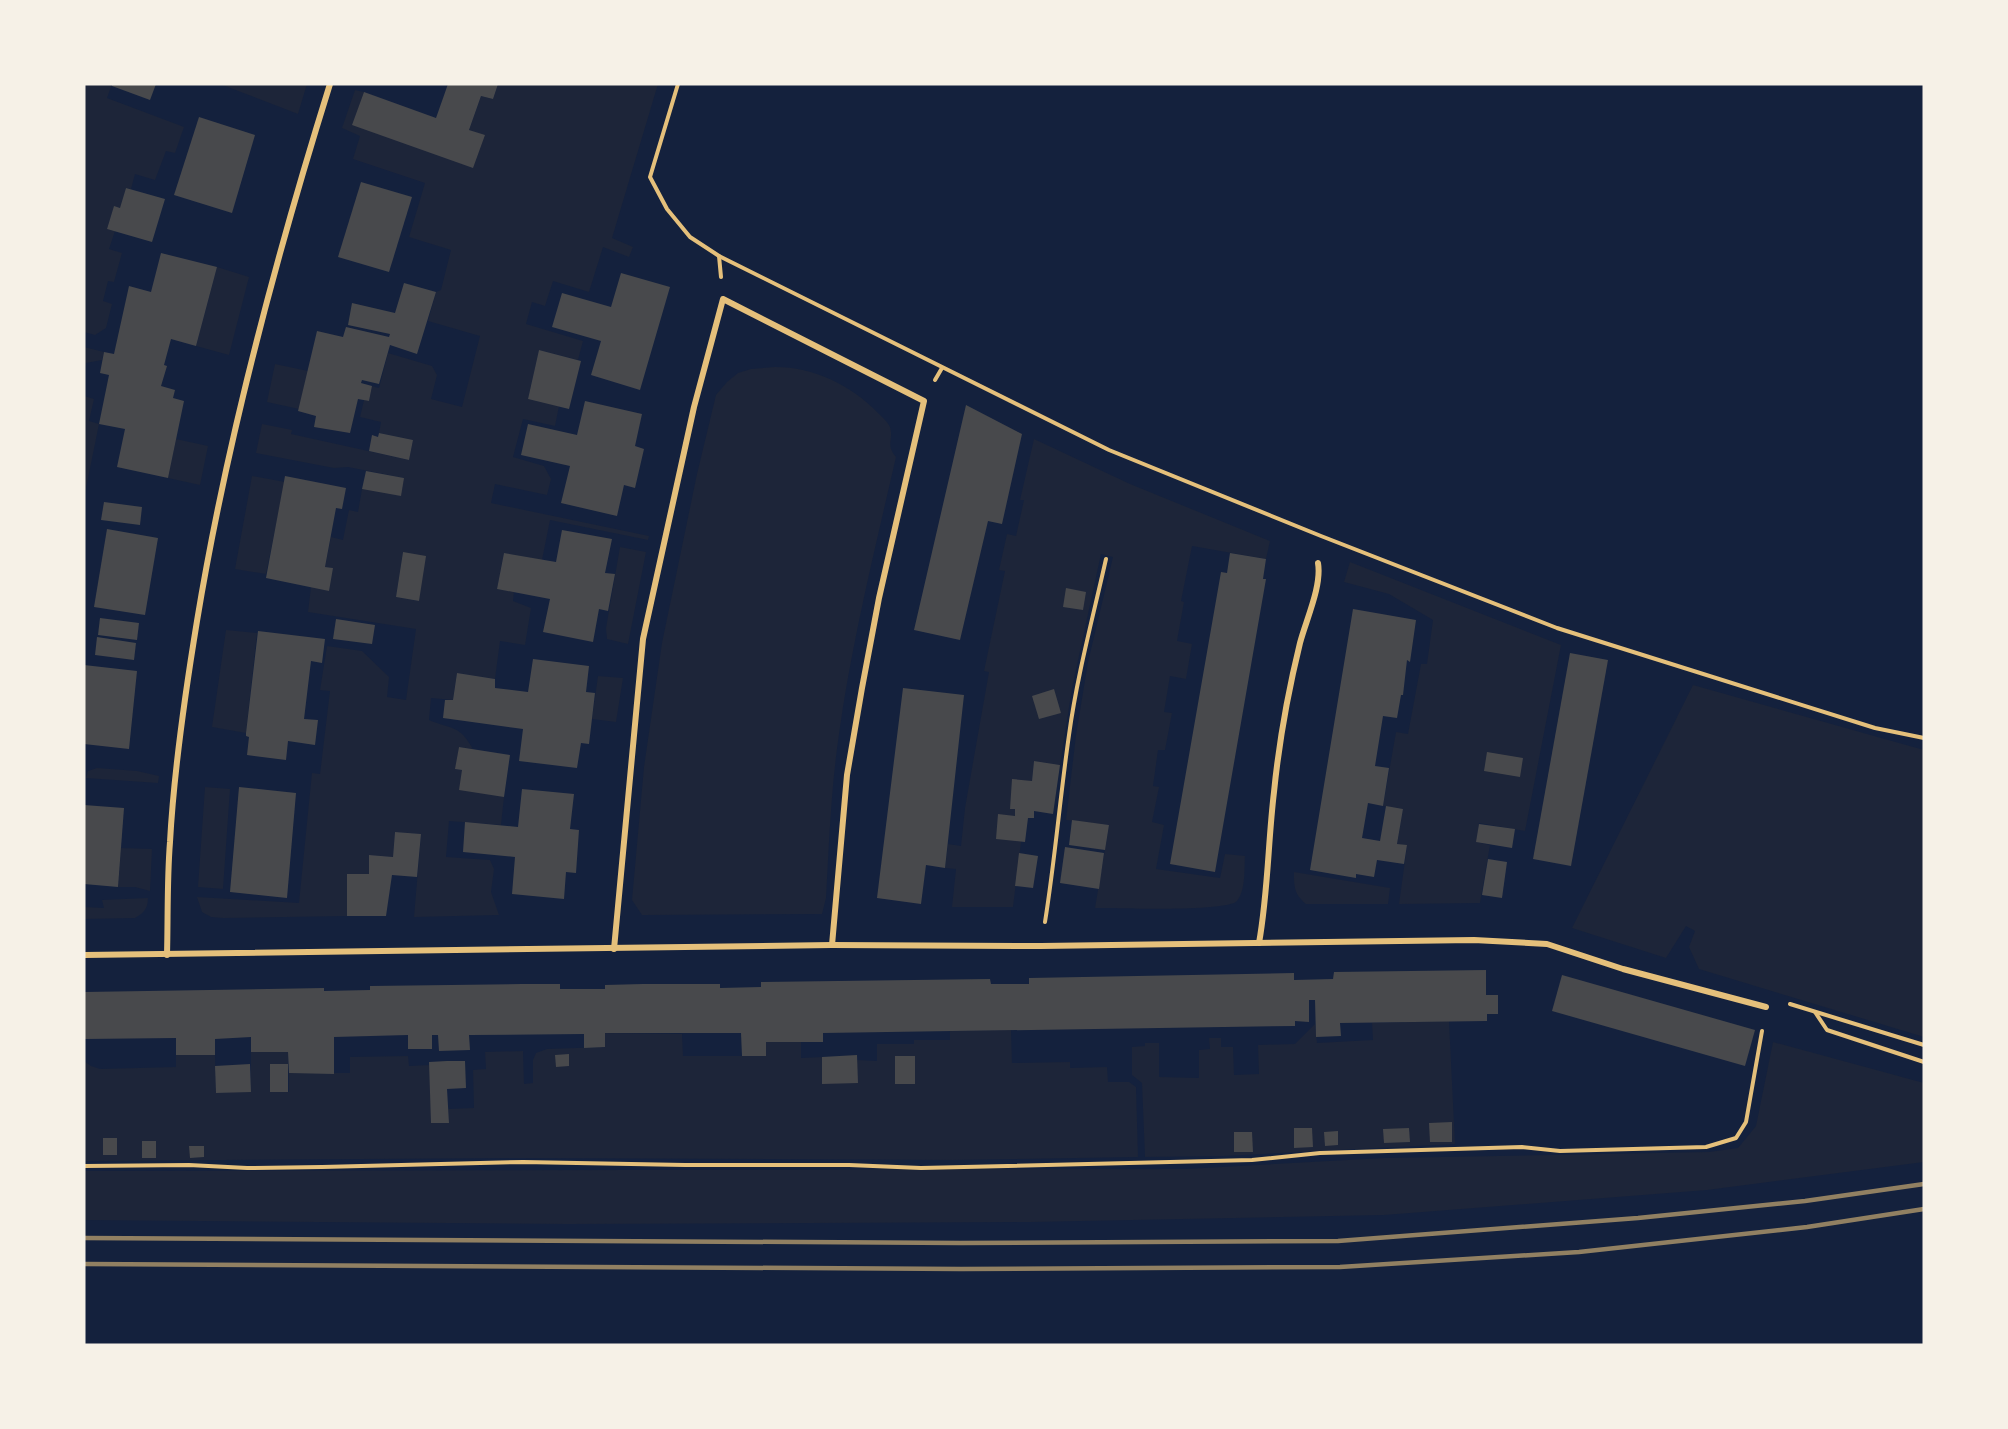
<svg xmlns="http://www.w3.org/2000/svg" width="2008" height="1429" font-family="'Exo 2',sans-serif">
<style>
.green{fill:#1d2539;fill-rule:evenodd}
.building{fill:#48494c}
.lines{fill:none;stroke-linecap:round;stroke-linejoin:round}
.path{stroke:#e5c07b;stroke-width:4}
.minor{stroke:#e5c07b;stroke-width:6}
.rail{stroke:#918062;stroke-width:4.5}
</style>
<rect width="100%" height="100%" fill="#14213d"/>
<g class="green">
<path d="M84,84H112L107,98L184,127L175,153L166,151L155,180L135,174L131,189L126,188L121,208L114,207L107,229L115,231L109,249L122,253L114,282L108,281L103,301L112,304L106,328L95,335L84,332Z"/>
<path d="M220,84H307L298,114Z"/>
<path d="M498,84H658L612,238L633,247L629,257L603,247L589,292L553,281L545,306L532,302L526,324L583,341L578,360L539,350L528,399L559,406L555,426L523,419L513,457L544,466L551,479L547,495L495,484L491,503L649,536L648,540L550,520L542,560L504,553L497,589L514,592L513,601L531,608L525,645L500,641L495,679L457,673L453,700L431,698L429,720C452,730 459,724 473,749L459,747L456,769L462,770L504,797L501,825L449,821L446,857L490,860L494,869L491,892L499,915L414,917L421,834L395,832L393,857L369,855V874H347V916L223,918L211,917L202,912L197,897L299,903L312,773L320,774L330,691L320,690L327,646L362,651L389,677L387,697L406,700L416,629L308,612L311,587L333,568L325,567L331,537L343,540L349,510L358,512L362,489L404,478L348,467L334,468L256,453L262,424L292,430L291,434L409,460L413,440L379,433L381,422L360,417L364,400L369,401L372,386L379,388L388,353L432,366L437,375L431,399L462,407L480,336L428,321L436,292L441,290L451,250L409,237L425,183L353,159L360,136L342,128L355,90L364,92L353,125L484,136L469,130L481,96L493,99ZM403,552L419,601H418L396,597Z"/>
<path d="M217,267L249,277L229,355L196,346Z"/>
<path d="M84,347L104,352L102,360L86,363L84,372Z"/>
<path d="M275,364L308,371L299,409L267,402Z"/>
<path d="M775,367C814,367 851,385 878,413C882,417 888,422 890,427C894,440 885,444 896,457C875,549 852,641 839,734C831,789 829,844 826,898L822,914L642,915L632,900L644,767L662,643L697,474L716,395L727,382L738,373L751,369Z"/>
<path d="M84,396L94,399L89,421L99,424L85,493Z"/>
<path d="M176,439L208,446L200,485L168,478Z"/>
<path d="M1034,439L1130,484L1270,541L1266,559L1192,546L1181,601L1184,602L1177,641L1192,644L1186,679L1170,676L1164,712L1172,713L1165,750H1158L1153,786L1159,787L1152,822L1164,825L1156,869L1220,878L1225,854L1245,856C1244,870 1246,890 1237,901C1227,912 1116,908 1095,908L1109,825L1066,820L1076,735L1088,662L1113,557L1101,554L1072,688L1060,765L1034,761L1032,781L1010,809H1015V816L1021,842L1013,907H952L956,869L945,868L948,844L961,846L965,808L989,672L984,671L1005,571L999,570L1007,534L1016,536L1024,500H1020Z"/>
<path d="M252,476L285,482L266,574L235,569Z"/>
<path d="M620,547L646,552L628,644L607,639L606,628Z"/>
<path d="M1350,562L1561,645L1525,831L1479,823L1477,842L1490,845L1480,903L1399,904L1407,846L1397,844L1403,809L1383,806L1396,732L1408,734L1421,664H1427L1433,620L1389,594L1344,582Z"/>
<path d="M226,630L257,633L246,733L212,727Z"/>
<path d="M598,676L623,678L616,722L592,719Z"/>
<path d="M1693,685L1924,750V1037L1699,969L1689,947L1695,931L1686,926L1666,958L1572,928Z"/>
<path d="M97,768L137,771L159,776L158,783L86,778L88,771Z"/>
<path d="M205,787L230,789L223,889L198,887Z"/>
<path d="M121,848L152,849L150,891L135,887H118Z"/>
<path d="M1294,872L1390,888L1388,904H1306C1294,894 1294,887 1294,872Z"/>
<path d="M148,898C148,908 144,913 135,918L84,919V907L104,908L102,900Z"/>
<path d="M1449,1021L1455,1144L1224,1156L1145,1157L1142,1083L1132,1075V1047L1145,1046V1043H1159V1077L1199,1078V1050L1210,1049L1209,1038H1221V1047H1233L1234,1075L1259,1074L1258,1045L1295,1044L1315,1024L1317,1043L1373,1040L1372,1023Z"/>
<path d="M1011,1030L1012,1063L1070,1062V1068L1107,1067L1108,1082H1129L1136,1087L1138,1157L953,1160L525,1158L84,1161V1061L91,1066L100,1069L176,1067V1055H215L216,1093L251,1091V1052H288V1064L270,1065V1091L289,1092V1073H350V1057L408,1056L409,1066L430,1065L449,1123L448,1109L474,1108L473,1070L486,1069L485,1052L523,1051L524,1084L533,1083V1060L536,1053L547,1049L605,1047V1033L682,1034L683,1056H765L766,1042H801V1058L823,1057L822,1084L857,1060L877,1061V1044H914V1040H950V1031Z"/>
<path d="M1773,1042L1924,1083V1162L1707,1190L1384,1215L1031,1222L567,1224L84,1220V1171L1186,1169L1384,1158L1709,1152L1738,1148L1756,1126Z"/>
</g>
<g class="building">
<path d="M112,84H156L150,100L112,86Z"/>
<path d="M448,84H498L493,99L481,96L469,130L485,135L473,168L352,125L364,92L436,118Z"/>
<path d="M199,117L255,135L232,213L174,195Z"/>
<path d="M361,182L412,197L389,272L338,257Z"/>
<path d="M126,188L165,199L152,242L107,229L114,206L120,208Z"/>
<path d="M161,253L217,267L196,346L171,339L164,365L167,366L161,386L175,390L173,398L184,401L168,478L117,467L125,429L99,424L109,375L100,373L104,352L114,354L129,286L151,292Z"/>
<path d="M621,273L670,287L640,390L591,375L601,341L552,327L562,293L611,307Z"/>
<path d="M404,283L436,292L417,354L390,345L379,384L362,380L361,383L372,386L369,401L358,399L350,433L314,427L316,416L298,411L317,331L343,337L346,327L389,337L390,334L348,325L352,303L395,313Z"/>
<path d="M539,350L581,361L569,409L528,399Z"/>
<path d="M585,401L642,414L635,446L644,449L635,488L624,485L617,516L561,503L570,466L521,455L528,424L577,435Z"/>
<path d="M966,405L1022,434L1002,524L988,521L960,640L914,630Z"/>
<path d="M379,433L413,440L409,460L369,451L372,435L378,437Z"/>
<path d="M366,471L404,478L401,496L362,489Z"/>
<path d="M285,476L346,488L342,509L336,508L325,567L333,568L329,591L266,578Z"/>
<path d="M104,502L142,507L140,525L101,520Z"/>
<path d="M107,529L158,538L145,615L94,607Z"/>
<path d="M562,530L612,539L605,573L615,574L608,611L599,609L593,642L543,632L550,599L497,589L504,553L556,562Z"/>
<path d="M403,552L426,556L419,601L396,597Z"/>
<path d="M1230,553L1266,559L1263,579H1266L1215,872L1170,864L1221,572L1227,573Z"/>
<path d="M1066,588L1086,592L1083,610L1063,607Z"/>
<path d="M1353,609L1416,620L1410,662L1407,660L1403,695H1401L1397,718L1383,716L1375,766L1389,768L1383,806L1368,803L1362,838L1380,841L1386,806L1403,809L1397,844L1407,845L1404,864L1377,860L1374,877L1356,874V878L1310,870Z"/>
<path d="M100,618L139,623L137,640L98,635Z"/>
<path d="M336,619L375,625L372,644L333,639Z"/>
<path d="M258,631L325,639L322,663L311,661L304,719L318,720L315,745L288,741L286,760L247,755L249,737L246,736V733Z"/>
<path d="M97,637L136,643L134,660L95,655Z"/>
<path d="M1570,653L1608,660L1571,866L1533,859Z"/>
<path d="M533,659L589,666L586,692L595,693L589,744L581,743L577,768L519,761L523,729L443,718L445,700H453L457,673L495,679V688L528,692Z"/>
<path d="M84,665L137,671L129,749L84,744Z"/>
<path d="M903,688L964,695L945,868L926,865L921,904L877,898Z"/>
<path d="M1054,689L1061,713L1039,719L1032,696Z"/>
<path d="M459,747L510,755L504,797L459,790L462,770L455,769Z"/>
<path d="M1487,752L1523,758L1520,777L1484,771Z"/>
<path d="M1034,761L1060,765L1053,814L1034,811V818H1028L1025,842L996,839L998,814L1015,816V809H1010L1012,779L1032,781Z"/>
<path d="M239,787L296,793L287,898L230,892Z"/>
<path d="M522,789L574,794L570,829L579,830L576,873L566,872L564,899L512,894L515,857L463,852L465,822L518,827Z"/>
<path d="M84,805L124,808L118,887L84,884Z"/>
<path d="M1072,820L1109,825L1105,850L1069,845Z"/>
<path d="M1479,824L1515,829L1512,848L1476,842Z"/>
<path d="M395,832L421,834L417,877L392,875L386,916H347V874H369V855L393,857Z"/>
<path d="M1065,847L1104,853L1099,889L1060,883Z"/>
<path d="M1019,853L1038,856L1033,888L1015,886Z"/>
<path d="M1488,859L1507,862L1502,898L1482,895Z"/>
<path d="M1486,970V995H1498V1014H1487V1021L1340,1023L1341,1036L1316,1037L1315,1000H1309V1022L1295,1021V1026L823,1033V1042H766V1056H742L741,1033H605V1047L584,1048V1034L469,1035L470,1050L439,1051L438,1035H432V1049H408V1035L334,1037V1074L289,1073L288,1052H251V1037L215,1039V1055H176V1038L84,1039V992L324,988V991L370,990V986L522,984H560V989H605V985L643,984H720V988L761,987V982L913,980L990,979L991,984H1029V978L1294,973V980L1333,979L1334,972Z"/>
<path d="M1562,975L1755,1030L1745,1066L1552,1011Z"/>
<path d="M569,1054V1066L556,1067L555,1055Z"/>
<path d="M857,1055L858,1083L822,1084V1057Z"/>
<rect x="895" y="1056" width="20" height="28"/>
<path d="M447,1061H465L466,1088L447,1089L449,1123H431L429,1062Z"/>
<path d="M250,1064L251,1092L216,1093L215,1066Z"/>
<rect x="270" y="1064" width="18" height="28"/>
<path d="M1452,1122V1142H1430L1429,1123Z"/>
<path d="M1294,1128H1312L1313,1147L1294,1148Z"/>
<path d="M1409,1128L1410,1142L1384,1143L1383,1129Z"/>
<path d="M1338,1131V1145L1325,1146L1324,1132Z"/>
<path d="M1234,1132H1252L1253,1152H1234Z"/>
<rect x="103" y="1138" width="14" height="17"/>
<rect x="142" y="1141" width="14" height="17"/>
<path d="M189,1146H204V1157L190,1158Z"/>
</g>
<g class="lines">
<g class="path">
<path d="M678,84L650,177L667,209L690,237L719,256L1109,450L1321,536L1557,628L1875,728L1924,738"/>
<path d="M719,256L721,277"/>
<path d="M935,380L942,368"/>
<path d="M1045,922C1055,860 1060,797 1069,735C1077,676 1093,617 1106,559"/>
<path d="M1790,1004L1924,1045"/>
<path d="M1815,1012L1827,1030L1924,1062"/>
<path d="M84,1166L189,1165L247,1168L322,1167L523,1162L685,1165H849L921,1168L1252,1160L1320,1153L1522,1147L1560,1151L1706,1147L1736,1138L1746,1122L1762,1031"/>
</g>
<g class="minor">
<path d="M1259,943C1268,893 1268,842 1274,792C1279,742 1288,692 1300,643C1306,620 1322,586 1318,563"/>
<path d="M614,949L643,639L694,407L723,299L924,401L879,598L862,688L847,775L832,945"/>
<path d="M84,955L832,945L1041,946L1474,940L1547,944L1623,969L1766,1007"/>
<path d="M167,955C168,917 167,879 170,842C174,768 185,694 197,621C227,439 275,260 330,84"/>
</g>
<g class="rail">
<path d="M84,1238L960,1243L1338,1241L1638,1218L1805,1201L1924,1184"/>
<path d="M84,1264L961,1269L1340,1267L1579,1252L1807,1227L1924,1209"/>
</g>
</g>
<rect width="2008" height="1429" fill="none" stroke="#f6f1e7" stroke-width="171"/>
</svg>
